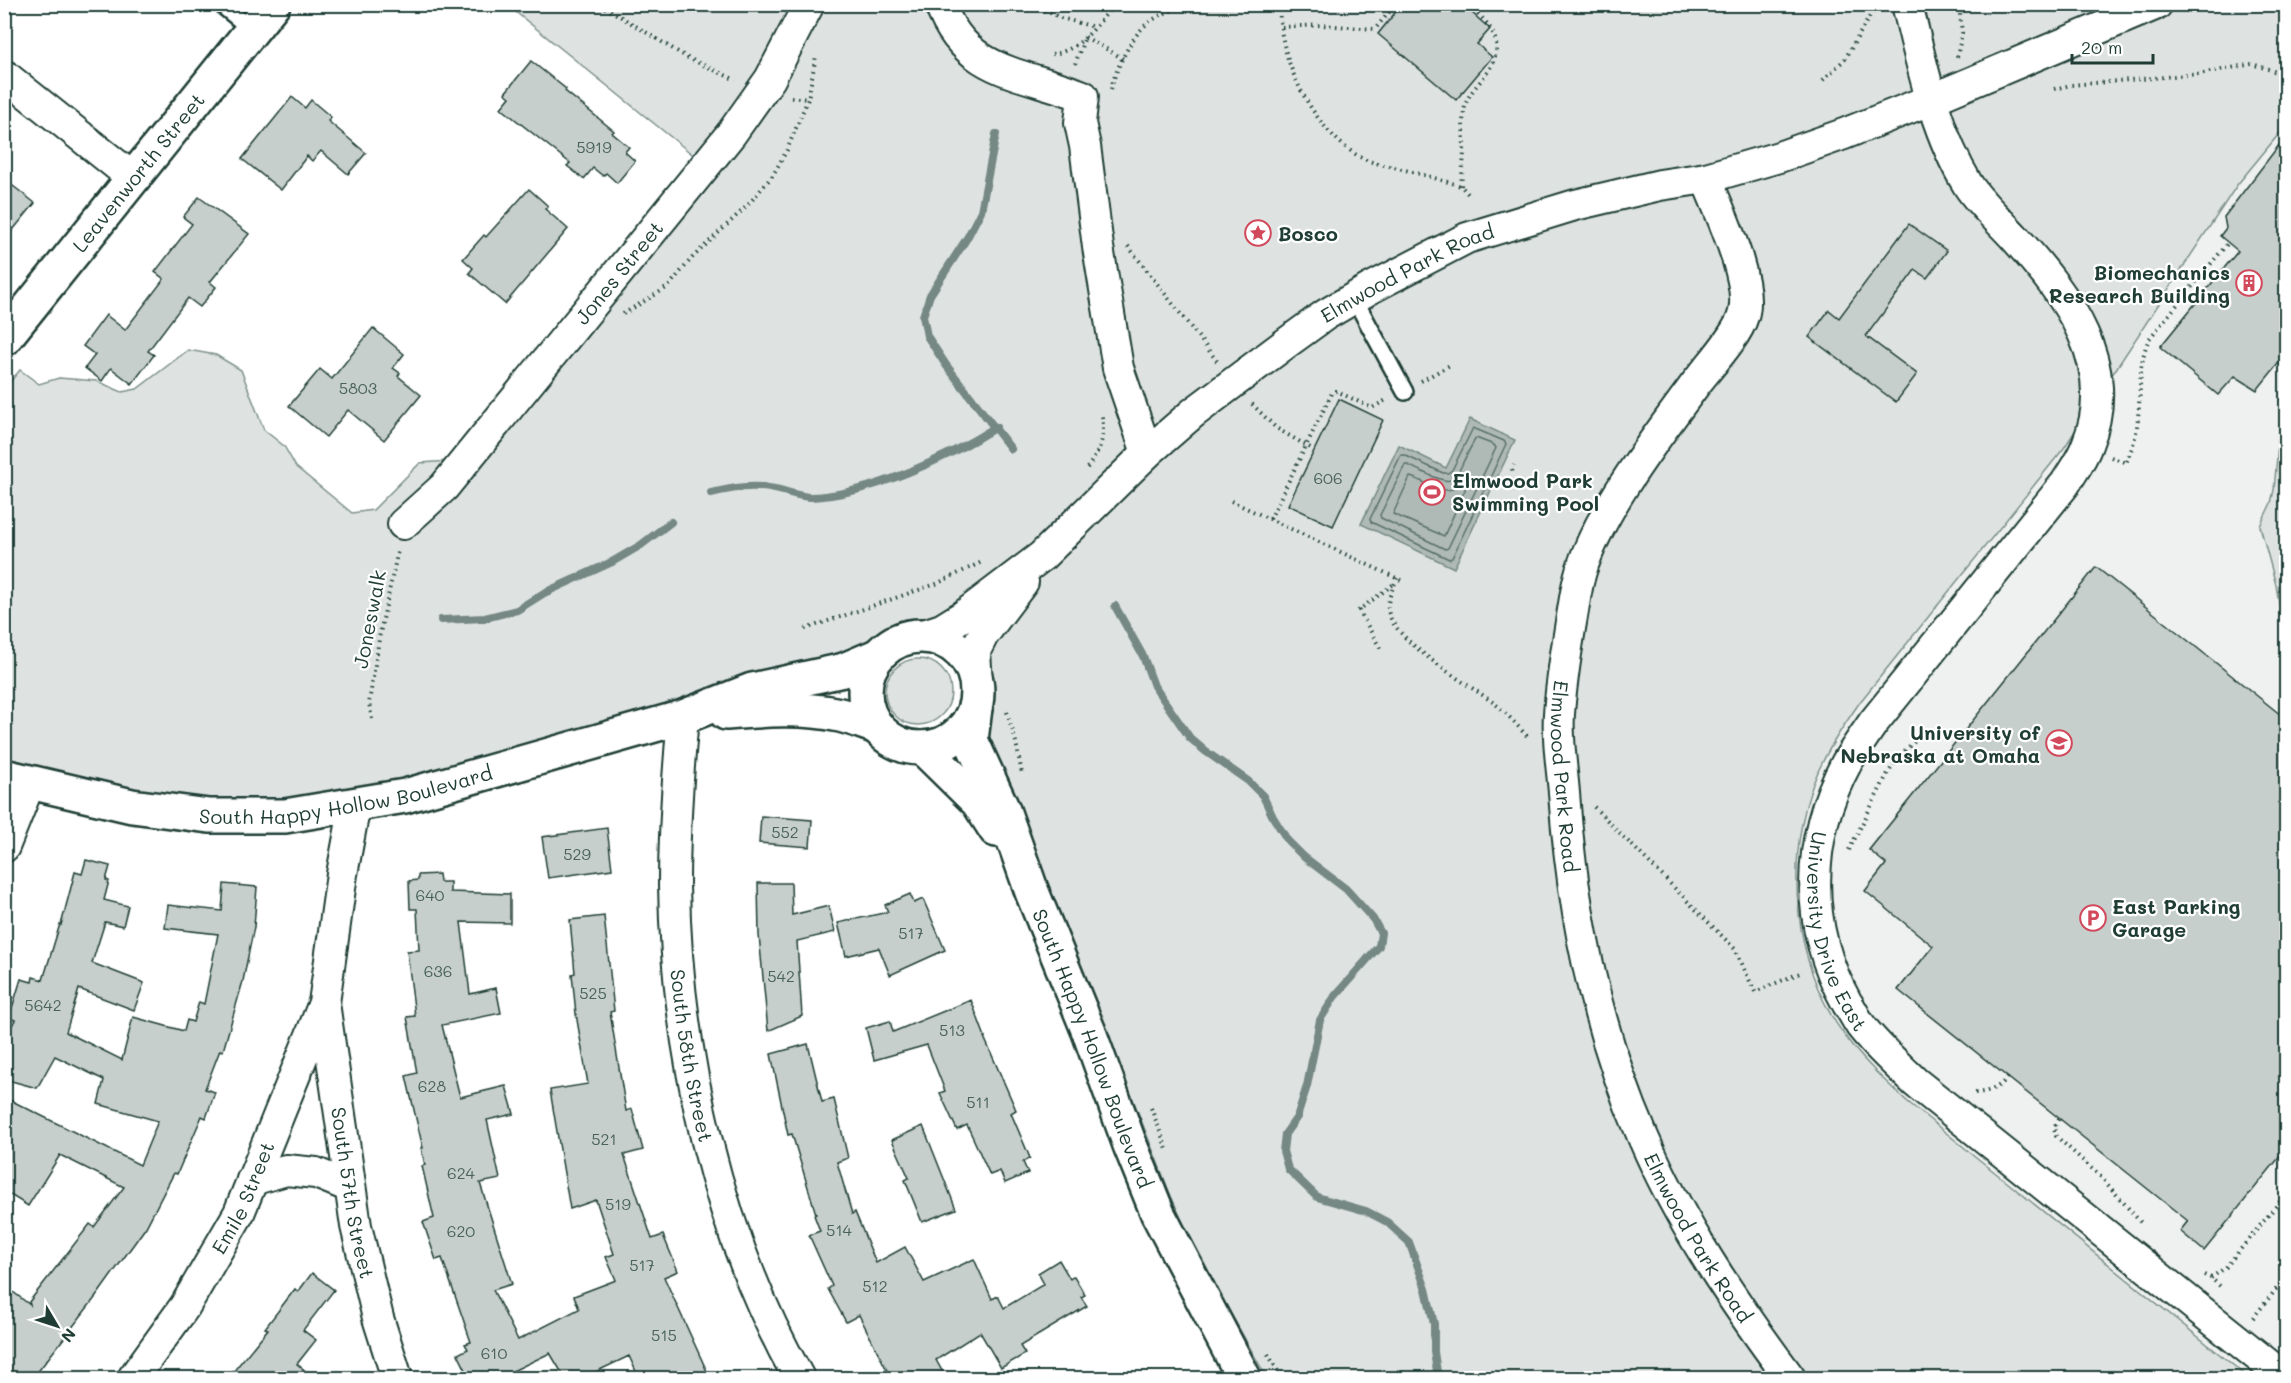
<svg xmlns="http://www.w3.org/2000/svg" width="2291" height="1383" font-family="Mali,sans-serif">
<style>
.built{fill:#eef1f0}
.green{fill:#dee3e2;stroke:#7e908b;stroke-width:1.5}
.water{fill:#afbab7;stroke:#758883;stroke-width:1.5}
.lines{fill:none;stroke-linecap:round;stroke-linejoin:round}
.shore{stroke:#596f68;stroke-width:1.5}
.stream{stroke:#758883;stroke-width:8}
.building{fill:#c7cfcc;stroke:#1f3d34;stroke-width:1.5}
.service-casing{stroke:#1f3d34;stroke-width:20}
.minor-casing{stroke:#1f3d34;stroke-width:34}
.tertiary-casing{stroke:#1f3d34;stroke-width:38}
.primary-casing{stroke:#1f3d34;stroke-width:38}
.path{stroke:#1f3d34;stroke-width:4;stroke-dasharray:1.5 4.5;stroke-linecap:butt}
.service{stroke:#fff;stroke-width:15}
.minor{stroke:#fff;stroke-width:30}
.tertiary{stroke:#fff;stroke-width:33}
.primary{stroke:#fff;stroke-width:33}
.labels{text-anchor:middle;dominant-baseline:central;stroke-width:4.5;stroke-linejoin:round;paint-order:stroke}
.number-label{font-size:16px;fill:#49625a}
.street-label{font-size:20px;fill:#1f3d34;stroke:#fff}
.poi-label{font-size:20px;font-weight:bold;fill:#1f3d34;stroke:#fff;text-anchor:start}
</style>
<rect width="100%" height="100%" fill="#fff"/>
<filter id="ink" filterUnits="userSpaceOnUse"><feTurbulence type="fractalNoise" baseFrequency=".0167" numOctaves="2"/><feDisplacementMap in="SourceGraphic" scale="12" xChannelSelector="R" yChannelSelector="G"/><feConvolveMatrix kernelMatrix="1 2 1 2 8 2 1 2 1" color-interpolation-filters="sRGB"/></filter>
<g filter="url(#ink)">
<path class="built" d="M2286,121V1378H2249L1908,1102L1867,1063L1844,1035L1830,1011L1813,972L1805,949L1799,913L1797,876L1801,828L1813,785L1837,735L2237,185Z"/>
<g class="green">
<path d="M507,5H2286V121L2283,129L2237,185L2064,448L1860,702C1842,728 1824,754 1813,784C1784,864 1794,967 1845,1036C1863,1061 1885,1081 1908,1102L2249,1378H1267L1198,1255L1171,1196L1078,960L1053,898L1042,882L982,732L987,662L943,617L923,625L907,624L889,628L876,635L846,658L746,682L454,777L433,771L381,784L255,806L147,792L5,758L4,389L20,370L39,384L59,378L97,381L122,392L137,389L188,350L216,355L241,370L264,430L284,446L296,467L352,513L373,510L420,463L480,459L718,175Z"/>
<path d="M2286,411V644L2276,585L2260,526L2271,503L2274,490L2280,422Z"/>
<circle cx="918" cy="692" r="33"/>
</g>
<path class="water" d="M1470,419L1515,440L1454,568L1361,524L1399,445L1446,468Z"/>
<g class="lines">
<g class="shore">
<path d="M1473,428L1504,441L1506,444L1452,558L1449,559L1371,522L1370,519L1401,455H1404L1443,473H1448L1452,470Z"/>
<path d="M1476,438L1494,445L1496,448L1448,548L1445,549L1381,518L1380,515L1405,465H1408C1465,492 1448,484 1476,438Z"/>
<path d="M1410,477C1432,483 1442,500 1465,482L1468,483L1444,536L1393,514Z"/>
</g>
<g class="stream">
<path d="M996,134L981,211L967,238L930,295L923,316L927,336L946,365L1011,449"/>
<path d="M711,493C733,488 752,484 775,489C786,491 799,497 811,497C869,495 947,458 996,427"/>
<path d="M1115,606L1143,656L1154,686L1190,738L1205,751L1248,781L1263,796L1273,817L1288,841L1304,857L1346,889L1373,919L1381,933L1379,946L1335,996L1320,1020L1307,1086L1297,1117L1285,1134L1283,1151L1288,1169L1317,1197L1366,1211L1387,1222L1409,1242L1426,1289L1434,1324V1352L1438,1378"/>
<path d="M441,620L485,618L517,610L544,593L612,562L641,545L671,522"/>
</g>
</g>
<g class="building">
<path d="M1402,4H1462L1490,29L1477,44L1492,57L1456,100L1378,34Z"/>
<path d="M531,61L566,89L565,91L614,131L612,133L629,147L625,152L635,161L617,183L606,173L603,176L593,168L584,179L567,166L570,163L501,108L510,97L505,93Z"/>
<path d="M292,97L305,108L311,100L331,117L328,121L366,153L348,174L321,151L312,161L307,156L281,190L242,159Z"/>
<path d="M2286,136V354L2257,390L2235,376L2218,395L2160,347L2238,251L2220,236L2226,228L2224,217Z"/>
<path d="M4,179L35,203L4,241Z"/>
<path d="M529,189L548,206L545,209L568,229L505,304L469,273L473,268L463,259L484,235L486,237Z"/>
<path d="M199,197L249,234L210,282L216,287L200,307L188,298L148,351L154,355L132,384L111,368L102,381L85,368L95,355L83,346L106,315L125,330L164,279L155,272L192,224L183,217Z"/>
<path d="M1909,224L1947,251L1927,278L1915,270L1866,336L1917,374L1896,402L1809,337L1829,310L1839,318Z"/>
<path d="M373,328L404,354L393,368L400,373L398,376L421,395L384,440L348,410L326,437L289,406L320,369L332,379Z"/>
<path d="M1339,399L1383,420L1333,526L1288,505Z"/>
<path d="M2096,567L2286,719V1149L2204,1251L2180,1231L2188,1221L1898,990L1933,946L1865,891L1886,864L1869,850Z"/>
<path d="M761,816L812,820L810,847L759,843Z"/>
<path d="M607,828L612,869L548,878L542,837Z"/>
<path d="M86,860L110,866L106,880L109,881L104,900L128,906L123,926L105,922L92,963L144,983L134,1010L79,989L66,1032L122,1060L133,1017L184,1031L187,1020L193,1022L199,1002L204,1004L218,934L165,928L168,905L222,911L224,884L257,887L254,927L243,981L223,1051L220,1050L205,1089L215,1092L206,1118L202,1116L177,1174L174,1173L146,1227L98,1294L33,1378H4V1285L30,1305L29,1302L90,1224L94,1227L124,1187L60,1155L28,1206L4,1191V1097L140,1165L158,1121L98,1104L104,1080L55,1056L37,1088L4,1079V1040L15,1020L9,1018L21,979L32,982L33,977L43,980L60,924L61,925L75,872L82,874Z"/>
<path d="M439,874L440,882H450V892L510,894V923L461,922L470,994L496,988L501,1013L442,1025L460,1097L506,1086L514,1114L487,1120L500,1179L480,1183L512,1284L493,1290L518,1340L579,1309L574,1296L616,1280L606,1257L614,1254L596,1200L570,1209L550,1090L588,1084L576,1014L572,974L575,973L570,920L604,916L614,1011L610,1012L626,1111L632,1109L643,1150L624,1155L652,1239L663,1235L678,1271L664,1277L710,1378H639L629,1356L583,1378H565L550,1353L498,1378H470L458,1354L468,1349L465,1344L471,1342L442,1258L436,1260L423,1222L434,1218L422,1166L425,1165L421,1148H423L406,1076L417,1073L407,1017L415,1016L407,951L419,950L417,909H410L409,881L418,880V875Z"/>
<path d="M758,883H791L792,915L829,906L835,932L797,941L802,1016L768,1031L759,935Z"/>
<path d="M910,894L914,903L923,899L945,950L890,975L879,948L846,956L838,923L888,912L885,905Z"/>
<path d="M971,1000L985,1037H984L1016,1110L1011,1113L1030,1158L1023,1162L1028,1173L1005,1183L1000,1171L990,1175L967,1125L957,1130L940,1093L945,1091L927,1045L874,1060L866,1028L890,1021L893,1032Z"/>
<path d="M808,1044L822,1102L834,1099L848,1158L837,1162L852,1214L855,1212L876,1263L905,1247L924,1282L974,1259L992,1299L998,1296L1004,1308L1044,1284L1038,1273L1059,1260L1070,1279L1074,1276L1085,1295L1081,1297L1087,1306L1020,1346L1025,1354L1001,1368L980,1332L936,1360L946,1378H891L859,1315L846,1322L828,1289L832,1286L809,1235L820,1231L814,1215L816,1214L792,1134L788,1135L771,1054Z"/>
<path d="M923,1126L956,1209L922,1222L905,1180L909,1178L892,1140Z"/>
<path d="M312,1273L334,1290L303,1330L316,1340L297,1364L314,1378H228L268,1329L265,1328L295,1289L298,1292Z"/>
</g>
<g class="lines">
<g class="service-casing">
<g id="service">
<path d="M220,4L252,30"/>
<path d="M1354,298L1405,392"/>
</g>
</g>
<g class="minor-casing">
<g id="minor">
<path d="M940,4C965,75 1024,72 1083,96L1080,123L1085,146L1098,247L1118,368L1147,453"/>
<path id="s1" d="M1907,4C1922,65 1935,131 1968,185C1981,205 2000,221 2016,239C2067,296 2120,365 2087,445C2082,459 2073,471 2065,484L1873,723C1864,736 1855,749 1847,762C1805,839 1804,926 1847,1003C1852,1010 1856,1019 1861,1026C1877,1047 1897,1064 1915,1082L2285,1378"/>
<path d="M4,75L133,178"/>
<path id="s2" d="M1706,178C1719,211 1754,283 1743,316C1737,337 1707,368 1694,386C1656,438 1600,510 1581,571C1576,587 1574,606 1571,622C1566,653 1561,683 1559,714C1557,739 1562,767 1564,793C1572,910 1596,1029 1643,1137C1680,1223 1734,1303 1790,1378"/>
<path id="s3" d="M403,524L444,487L731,134L770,79L809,4"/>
<path id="s4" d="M924,635L942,629L963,616L1042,556L1147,453L1193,413L1285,344L1325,315L1371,288L1467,238L1575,205L1660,185L1706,178L1779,157L1844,134L1932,99L2157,4"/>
<path d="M977,684L975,651L983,635L1023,582"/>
<path id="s5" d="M683,717C678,773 674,829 674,885C676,1050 717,1234 799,1378"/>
<path d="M4,847L30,782"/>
<path id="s6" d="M324,1003L356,1226L378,1318L397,1378"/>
<path d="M252,1180L286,1170L316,1173L350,1187"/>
<path id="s7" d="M133,1378L185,1306L239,1213L324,1003L342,874L355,805"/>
</g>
</g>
<g class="tertiary-casing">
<g id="tertiary">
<circle cx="921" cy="692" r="56"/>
<path id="s8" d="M975,708L971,740L1003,810L1032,892L1089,1032L1130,1145L1158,1214L1244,1378"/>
<path d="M726,713C764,710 803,707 840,715C853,718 865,723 877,727"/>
<path d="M923,748L978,802L996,830"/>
<path id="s9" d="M4,776L132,806L209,816H285L405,796L683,717L752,690L844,670L877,656"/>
</g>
</g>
<g class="primary-casing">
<g id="primary">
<path id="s10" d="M4,339L273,4"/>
</g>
</g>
<g class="path">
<path d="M600,4L688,58L736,80"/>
<path d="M1275,4L1280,8"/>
<path d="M1280,4C1276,57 1315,135 1364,159C1373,163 1385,165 1394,167C1417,173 1439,179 1461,186L1468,194"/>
<path d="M1039,7L1061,18L1094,27"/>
<path d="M1282,27L1322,25L1375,29L1396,4"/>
<path d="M1085,37L1124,59"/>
<path d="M1052,54C1080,51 1097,25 1114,4"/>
<path d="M1957,57L1962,33L1959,4"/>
<path d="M1075,64L1085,37"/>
<path d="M1823,80L1845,59L1877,4"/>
<path d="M1111,89C1115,70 1132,35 1148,23C1158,15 1174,10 1186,4"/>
<path d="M2054,89L2071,85L2199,74L2252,64L2286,75"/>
<path d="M791,97L808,99"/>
<path d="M1461,186C1462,173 1464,161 1464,149C1464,133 1461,119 1466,103C1469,94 1478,84 1484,77C1508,45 1494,27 1467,4"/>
<path d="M1128,246L1217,361"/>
<path d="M623,314L668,287L693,257L748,205L773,175L787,150L808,99L816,56"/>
<path d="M1421,381L1452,364"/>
<path d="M1252,404L1276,428L1314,450"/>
<path d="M2111,457L2126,463C2133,448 2137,433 2138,417C2141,391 2138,363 2149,339L2228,243"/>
<path d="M1087,468C1101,449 1105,438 1102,415"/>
<path d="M1512,471L1514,465"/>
<path d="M1231,501L1405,582"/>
<path d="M1270,519L1332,393L1336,391L1372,408L1386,400"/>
<path d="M1397,578C1393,589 1385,602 1389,614C1398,644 1468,684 1494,703C1507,713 1518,727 1530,739"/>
<path d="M805,629L936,584L984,561"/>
<path d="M1380,648L1359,610L1395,583"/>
<path d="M1007,712L1016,742L1022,774"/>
<path d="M372,719L369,703L380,633L398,550"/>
<path d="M1594,807L1735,949L1755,992L1802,972"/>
<path d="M1849,850L1887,775L1899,756L1916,740"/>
<path d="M1975,1093C1989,1092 1999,1088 2008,1077"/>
<path d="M1151,1108L1168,1152"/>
<path d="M2059,1119L2054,1127L2056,1136L2102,1178L2143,1225"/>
<path d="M2204,1275L2211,1278L2220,1286"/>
<path d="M2211,1278L2226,1267L2286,1194"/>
<path d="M2253,1318L2286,1277"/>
<path d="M1268,1354L1282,1378"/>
</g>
<use href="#service" class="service"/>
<use href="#minor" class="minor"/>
<use href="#tertiary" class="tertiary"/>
<use href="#primary" class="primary"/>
</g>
</g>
<defs>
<g id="sight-ring" transform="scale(1.35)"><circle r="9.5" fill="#fff" stroke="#d1495b" stroke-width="1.5"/><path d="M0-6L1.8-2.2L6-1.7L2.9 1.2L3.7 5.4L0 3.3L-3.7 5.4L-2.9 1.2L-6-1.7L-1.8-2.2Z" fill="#d1495b"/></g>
<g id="building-ring" transform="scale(1.35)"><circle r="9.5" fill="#fff" stroke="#d1495b" stroke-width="1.5"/><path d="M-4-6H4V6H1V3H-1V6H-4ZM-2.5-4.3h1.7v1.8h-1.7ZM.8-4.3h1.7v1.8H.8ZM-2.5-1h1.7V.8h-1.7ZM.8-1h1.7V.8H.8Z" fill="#d1495b"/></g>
<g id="stadium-ring" transform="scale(1.35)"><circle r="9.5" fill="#fff" stroke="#d1495b" stroke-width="1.5"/><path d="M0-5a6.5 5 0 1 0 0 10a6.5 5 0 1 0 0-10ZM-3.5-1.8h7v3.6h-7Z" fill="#d1495b"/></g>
<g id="university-ring" transform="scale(1.35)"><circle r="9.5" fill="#fff" stroke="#d1495b" stroke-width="1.5"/><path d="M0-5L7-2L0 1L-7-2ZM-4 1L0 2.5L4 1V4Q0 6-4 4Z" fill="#d1495b"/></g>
<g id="parking-ring" transform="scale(1.35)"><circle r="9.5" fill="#fff" stroke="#d1495b" stroke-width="1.5"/><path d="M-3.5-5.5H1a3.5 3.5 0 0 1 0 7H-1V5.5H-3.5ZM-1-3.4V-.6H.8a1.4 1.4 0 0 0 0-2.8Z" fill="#d1495b"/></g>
</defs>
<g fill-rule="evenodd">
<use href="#sight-ring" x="1258" y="233"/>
<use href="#building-ring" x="2249" y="283"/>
<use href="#stadium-ring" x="1432" y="492"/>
<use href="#university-ring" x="2059" y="743"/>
<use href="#parking-ring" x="2093" y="918"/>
</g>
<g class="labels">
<g class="number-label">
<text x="594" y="146">5919</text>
<text x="358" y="387">5803</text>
<text x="1328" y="477">606</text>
<text x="785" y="831">552</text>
<text x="577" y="853">529</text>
<text x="430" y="894">640</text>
<text x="911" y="932">517</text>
<text x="438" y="970">636</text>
<text x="781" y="975">542</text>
<text x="593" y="992">525</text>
<text x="43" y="1004">5642</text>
<text x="952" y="1029">513</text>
<text x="432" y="1085">628</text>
<text x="978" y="1101">511</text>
<text x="604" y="1138">521</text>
<text x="461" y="1172">624</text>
<text x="618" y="1203">519</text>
<text x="839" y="1229">514</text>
<text x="461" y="1230">620</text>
<text x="642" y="1264">517</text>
<text x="875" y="1285">512</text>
<text x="664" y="1334">515</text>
<text x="494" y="1352">610</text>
</g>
<g class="street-label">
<text stroke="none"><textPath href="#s10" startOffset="214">Leavenworth Street</textPath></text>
<text stroke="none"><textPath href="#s3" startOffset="332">Jones Street</textPath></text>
<text stroke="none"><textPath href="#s4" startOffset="608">Elmwood Park Road</textPath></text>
<text transform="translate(369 619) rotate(-79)">Joneswalk</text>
<text stroke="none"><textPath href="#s2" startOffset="656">Elmwood Park Road</textPath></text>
<text stroke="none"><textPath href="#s9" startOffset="348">South Happy Hollow Boulevard</textPath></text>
<text stroke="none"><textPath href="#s1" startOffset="1072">University Drive East</textPath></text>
<text stroke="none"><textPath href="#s8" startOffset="364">South Happy Hollow Boulevard</textPath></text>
<text stroke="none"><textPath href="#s5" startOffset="340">South 58th Street</textPath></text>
<text stroke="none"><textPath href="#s6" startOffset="192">South 57th Street</textPath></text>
<text stroke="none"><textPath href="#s7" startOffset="212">Emile Street</textPath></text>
<text stroke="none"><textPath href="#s2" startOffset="1142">Elmwood Park Road</textPath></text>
</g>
<g class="poi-label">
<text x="1278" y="233">Bosco</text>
<text x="2230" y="272" text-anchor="end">Biomechanics<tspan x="2230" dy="23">Research Building</tspan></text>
<text x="1452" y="480">Elmwood Park<tspan x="1452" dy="23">Swimming Pool</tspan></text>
<text x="2040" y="732" text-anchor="end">University of<tspan x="2040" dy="23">Nebraska at Omaha</tspan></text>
<text x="2112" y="906">East Parking<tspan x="2112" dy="23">Garage</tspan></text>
</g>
</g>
<rect width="2291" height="1383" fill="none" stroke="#fff" stroke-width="24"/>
<rect x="12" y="12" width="2267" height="1359" fill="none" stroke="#1f3d34" stroke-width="2" filter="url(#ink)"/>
<g transform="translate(57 1326) rotate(129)" stroke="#ffffff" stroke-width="4.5" paint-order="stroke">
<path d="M0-4.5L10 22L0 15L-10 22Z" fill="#1f3d34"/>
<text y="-9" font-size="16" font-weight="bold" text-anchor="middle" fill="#1f3d34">N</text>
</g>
<path d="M2072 54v9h81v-9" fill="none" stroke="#1f3d34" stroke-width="3"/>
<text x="2081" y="54" font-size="18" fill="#1f3d34" stroke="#ffffff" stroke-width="4.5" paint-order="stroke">20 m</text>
</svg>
